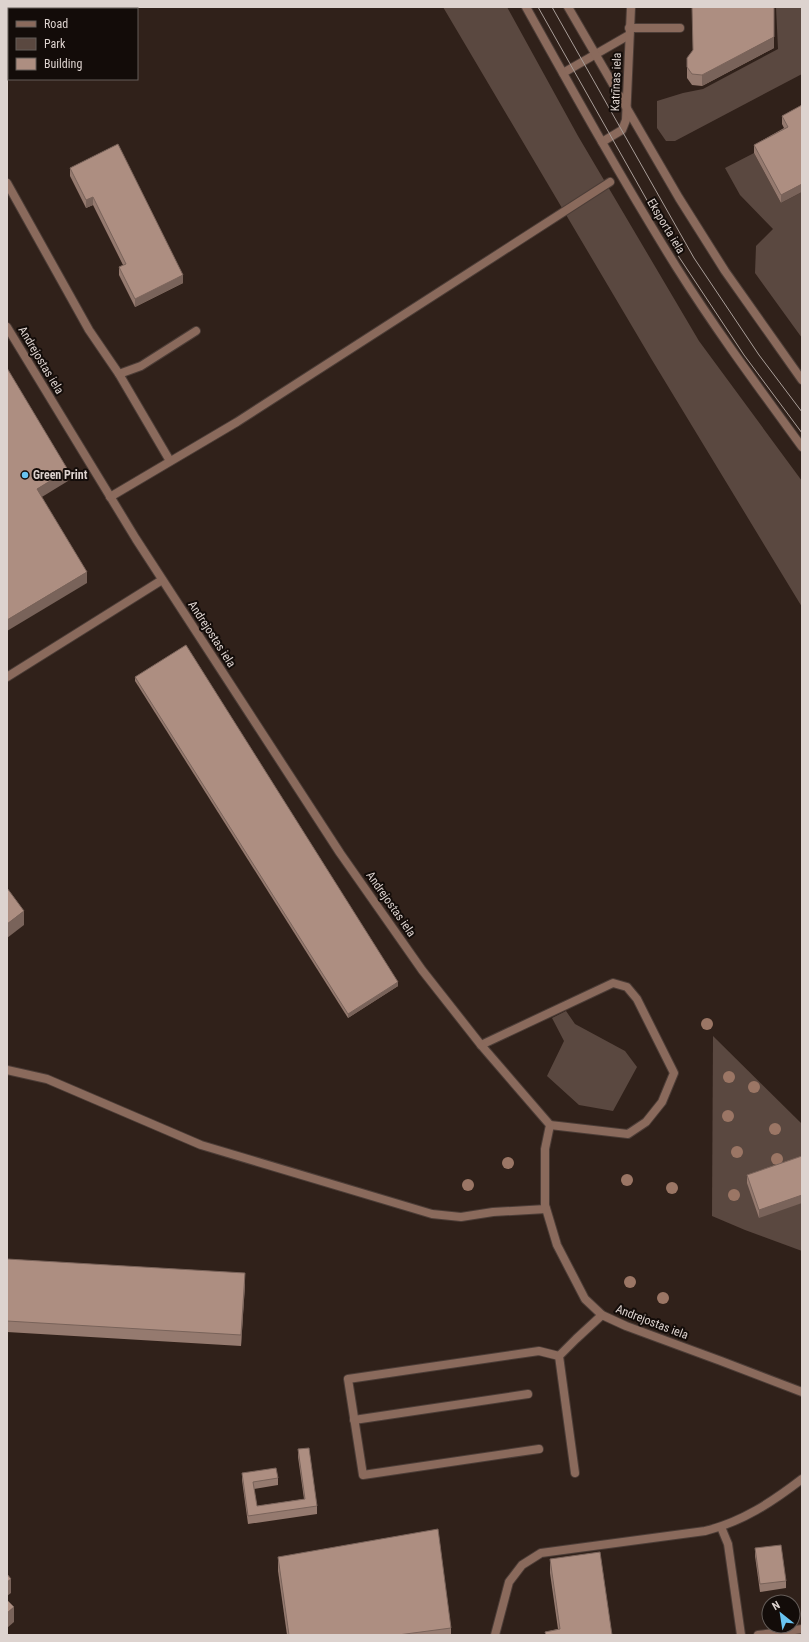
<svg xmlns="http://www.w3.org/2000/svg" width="809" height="1642" font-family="'Roboto Condensed',sans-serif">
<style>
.green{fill:#5a4840}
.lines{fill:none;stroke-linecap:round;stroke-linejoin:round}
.service-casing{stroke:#4c3d37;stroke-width:10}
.minor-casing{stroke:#4c3d37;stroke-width:10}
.tertiary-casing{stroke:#4c3d37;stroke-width:10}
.service{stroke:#8a6a5c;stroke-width:8}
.minor{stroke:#8a6a5c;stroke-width:8}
.tertiary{stroke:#8a6a5c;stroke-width:8}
.tram{stroke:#a99e99;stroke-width:1}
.tree{fill:#9b7665}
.wall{fill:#957a6f}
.shaded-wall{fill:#79635a}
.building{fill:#ad8e81;stroke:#79635a}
.poi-dot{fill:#69c4f1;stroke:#130c09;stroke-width:1.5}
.labels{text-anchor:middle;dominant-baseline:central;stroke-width:4;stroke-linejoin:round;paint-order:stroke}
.street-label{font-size:12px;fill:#ddd3cf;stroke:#130c09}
.poi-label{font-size:12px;font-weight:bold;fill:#ddd3cf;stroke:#130c09;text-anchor:start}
</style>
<rect width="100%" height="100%" fill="#30211a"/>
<g class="green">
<path d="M443,7H507L578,136L699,341L802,481V607L652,360Z"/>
<path d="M776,7H802V74L675,141H666L657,128V101L683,93L703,89L778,49Z"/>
<path d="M754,153L781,203L802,192V338L755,273L756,246L773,229L740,195L725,168Z"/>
<path d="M566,1011L575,1024L625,1051L637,1067L613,1111L579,1105L547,1076L564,1041L552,1018Z"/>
<path d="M713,1036L802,1124V1251L745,1230L712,1216Z"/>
</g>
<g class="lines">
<g class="service-casing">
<g id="service">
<path d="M629,28H680"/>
<path d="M7,183L89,330L119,374L170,461"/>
<path d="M119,374L141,366L196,331"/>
<path d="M7,677L162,580"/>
<path d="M481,1045L613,983L627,987L637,999L674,1073L662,1102L646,1122L628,1134L550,1125"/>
<path d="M7,1070L47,1079L201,1145L432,1214L461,1217L493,1212L546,1209"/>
<path d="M354,1420L528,1394"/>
<path d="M539,1449L363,1475L348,1379L539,1351L559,1356"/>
<path d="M575,1473L559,1356L576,1339L602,1315"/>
<path d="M721,1527L728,1544L741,1635"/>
<path d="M495,1635L509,1582L522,1565L541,1553L705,1531C742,1522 772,1502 802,1479"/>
<path d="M758,1635L802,1629"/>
</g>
</g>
<g class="minor-casing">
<g id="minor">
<path d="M563,73L629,35"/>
<path d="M602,142L622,130L626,120L631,7"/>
<path d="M7,327L136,539L340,853L422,970L481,1045L550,1125L545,1149V1205L557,1245L585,1299L602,1315L626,1326L721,1361L802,1392"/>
<path d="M110,497L237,422L610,182"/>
</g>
</g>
<g class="tertiary-casing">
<g id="tertiary">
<path d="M526,7C575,95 624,183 677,268C716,330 759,388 802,447"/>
<path d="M568,7L679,198L725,271L802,380"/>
</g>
</g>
<use href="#service" class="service"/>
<use href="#minor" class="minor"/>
<use href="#tertiary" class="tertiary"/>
<g class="tram">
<path d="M538,7L679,257L744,355L802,433"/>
<path d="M552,7L694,258L759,355L802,412"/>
</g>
</g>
<g class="tree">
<circle cx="707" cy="1024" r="6"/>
<circle cx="729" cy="1077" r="6"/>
<circle cx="754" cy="1087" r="6"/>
<circle cx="728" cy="1116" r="6"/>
<circle cx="775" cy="1129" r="6"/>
<circle cx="737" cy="1152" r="6"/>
<circle cx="777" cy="1159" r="6"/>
<circle cx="508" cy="1163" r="6"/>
<circle cx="627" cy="1180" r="6"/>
<circle cx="468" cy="1185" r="6"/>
<circle cx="672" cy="1188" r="6"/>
<circle cx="734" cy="1195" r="6"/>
<circle cx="630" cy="1282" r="6"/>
<circle cx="663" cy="1298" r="6"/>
</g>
<g class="wall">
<path d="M774,48L702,86L692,85L687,78V58Z"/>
<path d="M802,105L781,203L754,153V145L784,128L782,124V116Z"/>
<path d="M70,168L183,283L135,307L119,275V267L123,265L93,205L86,208L70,176Z"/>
<path d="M135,677L398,986L348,1018L135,681Z"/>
<path d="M802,1156L759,1218L747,1183V1175Z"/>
<path d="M7,1259L245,1284L241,1346L7,1332Z"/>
<path d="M298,1449L317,1506V1514L248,1524L242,1480V1473L278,1478V1485L254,1489L257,1506L304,1499L298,1457Z"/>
<path d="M755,1548L786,1581V1588L760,1592L755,1556Z"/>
<path d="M278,1557L451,1628V1635H287L278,1571Z"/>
<path d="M550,1559L612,1635H545V1632L558,1629L550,1573Z"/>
</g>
<g class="shaded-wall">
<path d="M774,37V48L702,86V75Z"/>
<path d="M802,184V192L781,203V195Z"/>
<path d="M93,197V205L86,208V200Z"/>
<path d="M183,275V283L135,307V299Z"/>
<path d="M68,470V481L37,500V489Z"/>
<path d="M87,572V583L7,631V620Z"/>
<path d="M24,911V925L7,938V924Z"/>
<path d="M398,982V986L348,1018V1014Z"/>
<path d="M802,1195V1203L759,1218V1210Z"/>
<path d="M245,1273V1284L241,1346V1335Z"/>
<path d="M11,1579V1593L7,1596V1582Z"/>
<path d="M14,1607V1622L7,1628V1613Z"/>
</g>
<g class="building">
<path d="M692,7H774V37L702,75L692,74L687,67V58L693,50Z"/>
<path d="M802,105V184L781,195L754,145L788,127L782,116Z"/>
<path d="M118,144L183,275L135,299L119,267L126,264L93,197L86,200L70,168Z"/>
<path d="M7,368L68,470L37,489L87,572L7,620Z"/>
<path d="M186,645L398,982L348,1014L135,677Z"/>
<path d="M7,888L24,911L7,924Z"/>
<path d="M802,1156V1195L759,1210L747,1175Z"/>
<path d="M7,1259L245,1273L241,1335L7,1321Z"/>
<path d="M309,1448L317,1506L248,1516L242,1473L276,1468L278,1478L253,1482L257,1506L305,1499L298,1449Z"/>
<path d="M438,1529L451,1628L398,1635H289L278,1557Z"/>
<path d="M781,1545L786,1581L760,1584L755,1548Z"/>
<path d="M600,1552L612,1635H546L545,1632L560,1629L550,1559Z"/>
<path d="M7,1574L11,1579L7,1582Z"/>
<path d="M7,1600L14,1607L7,1613Z"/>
</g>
<circle class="poi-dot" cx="25" cy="475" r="4"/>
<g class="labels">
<g class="street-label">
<text transform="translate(616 82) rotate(-88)">Katrīnas iela</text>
<text transform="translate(666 226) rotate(59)">Eksporta iela</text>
<text transform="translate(41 360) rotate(59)">Andrejostas iela</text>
<text transform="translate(212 634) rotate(57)">Andrejostas iela</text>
<text transform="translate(391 904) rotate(55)">Andrejostas iela</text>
<text transform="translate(652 1322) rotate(21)">Andrejostas iela</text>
</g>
<g class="poi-label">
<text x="33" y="475">Green Print</text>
</g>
</g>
<rect width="809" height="1642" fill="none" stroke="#ddd3cf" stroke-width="16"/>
<rect x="8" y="8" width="130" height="72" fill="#130c09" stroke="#645c58"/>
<rect x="16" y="21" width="20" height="6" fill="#8a6a5c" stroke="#645c58"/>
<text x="44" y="28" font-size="12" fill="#ddd3cf">Road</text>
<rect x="16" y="38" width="20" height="12" fill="#5a4840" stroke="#645c58"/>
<text x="44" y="48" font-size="12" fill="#ddd3cf">Park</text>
<rect x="16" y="58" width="20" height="12" fill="#ad8e81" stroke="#645c58"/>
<text x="44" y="68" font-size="12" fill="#ddd3cf">Building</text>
<g transform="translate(781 1614) rotate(330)"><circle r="19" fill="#130c09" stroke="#645c58"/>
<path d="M0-3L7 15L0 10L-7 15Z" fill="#69c4f1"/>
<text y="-6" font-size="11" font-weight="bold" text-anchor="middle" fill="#ddd3cf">N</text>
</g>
</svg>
